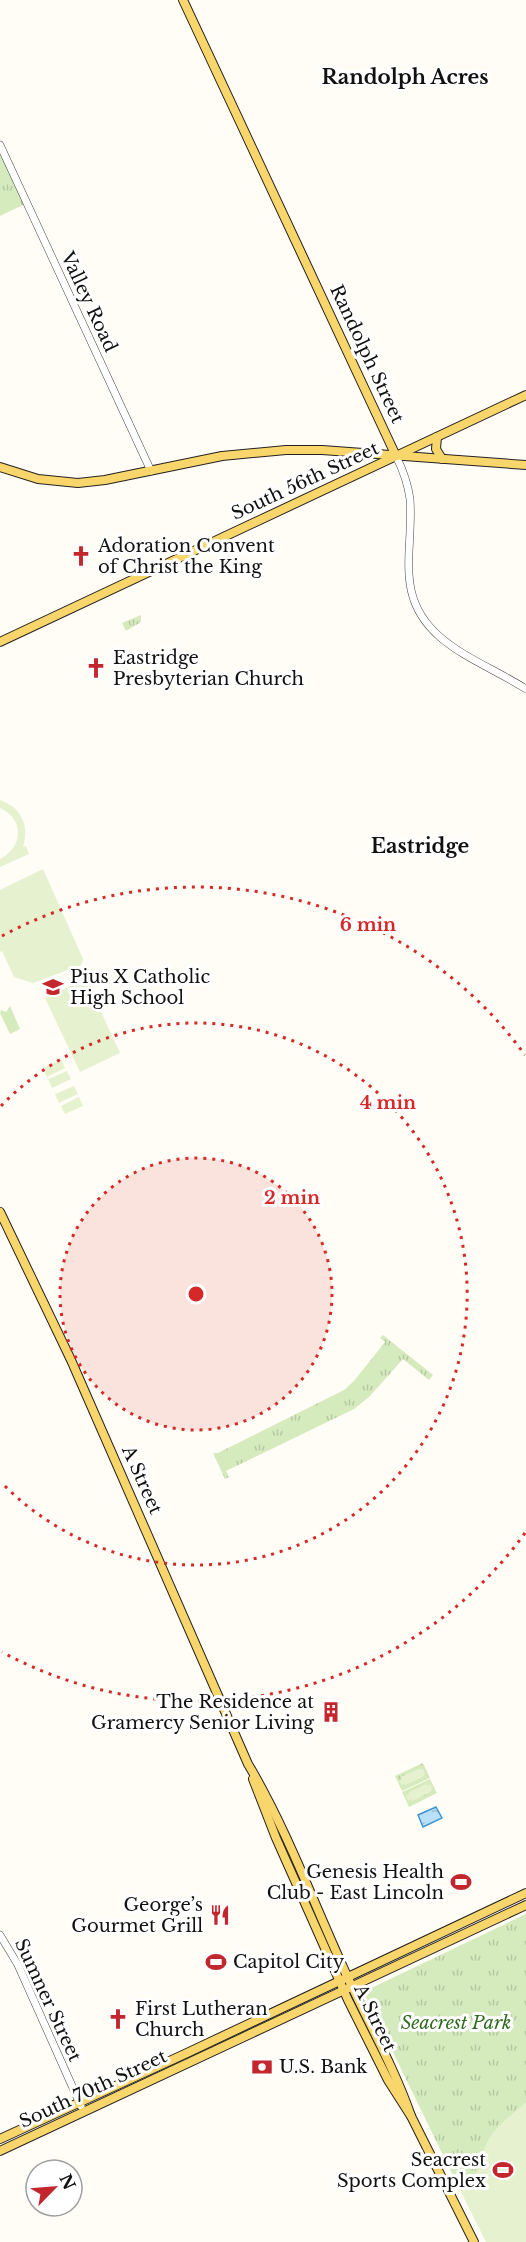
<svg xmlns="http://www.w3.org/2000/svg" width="526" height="2242" font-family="'Libre Baskerville',serif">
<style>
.grass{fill:url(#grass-tufts)}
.garden{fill:#d5ebbd}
.pitch{fill:#e6f2cf}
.water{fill:url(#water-ripples);stroke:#3f96cf;stroke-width:1.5}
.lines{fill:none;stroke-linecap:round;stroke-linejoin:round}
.minor-casing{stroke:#444;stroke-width:8}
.major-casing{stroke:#222;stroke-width:10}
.minor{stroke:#fff;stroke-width:7}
.major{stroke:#f9d66b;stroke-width:8}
.ring{fill:none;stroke:#d62828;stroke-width:3;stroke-dasharray:3 6}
.labels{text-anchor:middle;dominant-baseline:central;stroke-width:6;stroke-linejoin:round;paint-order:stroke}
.street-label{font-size:18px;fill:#111;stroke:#fff}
.poi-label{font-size:18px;fill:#111;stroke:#fff;text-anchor:start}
.park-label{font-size:18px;font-style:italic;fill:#2f6b1f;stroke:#fff}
.neighbourhood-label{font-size:20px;font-weight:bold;fill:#111;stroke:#fff}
.centre{fill:#d62828;stroke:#fff;stroke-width:3}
.ring-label{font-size:18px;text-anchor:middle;font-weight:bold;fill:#d62828;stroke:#fff;stroke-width:6;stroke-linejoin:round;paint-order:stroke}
</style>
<defs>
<pattern id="grass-tufts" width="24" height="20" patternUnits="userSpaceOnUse" patternTransform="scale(1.5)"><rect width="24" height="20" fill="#d5ebbd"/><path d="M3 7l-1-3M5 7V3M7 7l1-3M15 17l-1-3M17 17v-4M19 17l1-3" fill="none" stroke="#b6c8a1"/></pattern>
<pattern id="water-ripples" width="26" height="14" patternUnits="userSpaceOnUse" patternTransform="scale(1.5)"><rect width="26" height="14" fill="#b9e0f7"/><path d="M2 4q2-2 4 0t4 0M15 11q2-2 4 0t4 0" fill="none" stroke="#9ebfd3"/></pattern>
</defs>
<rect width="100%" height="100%" fill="#fffdf5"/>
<g class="grass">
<path d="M0,145L27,203L0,216Z"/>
<path d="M141,615V622L126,631L122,623Z"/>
<path d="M383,1335L433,1375L429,1380L403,1359L369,1397L354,1409L226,1471L229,1477L225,1479L213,1453H218L344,1390L354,1381L385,1342L380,1338Z"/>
<path d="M423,1763L430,1778L402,1791L395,1776Z"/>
<path d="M430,1779L437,1793L409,1807L402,1792Z"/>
<path d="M526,1914V2103C514,2113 496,2127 488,2141C477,2163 485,2176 459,2188L365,1995L367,1990Z"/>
</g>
<path class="garden" d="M10,1006L20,1029L10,1034L0,1013L1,1010L6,1012Z"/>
<g class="pitch">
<path d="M0,800C21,807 30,826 23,847L26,846L29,854L0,867V859C23,848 25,819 0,808Z"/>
<path d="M43,869L83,959L81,965L33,983L14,977L2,951L0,952V890Z"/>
<path d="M86,979L120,1053L80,1072L45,998Z"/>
<path d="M61,1060L65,1068L47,1077L43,1068Z"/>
<path d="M67,1071L71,1079L52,1088L48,1079Z"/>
<path d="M74,1086L78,1094L59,1103L55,1094Z"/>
<path d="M79,1097L83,1106L65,1114L61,1106Z"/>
<path d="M419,1769H423L425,1774L423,1777L405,1785L404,1784L401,1785L399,1780L402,1779L401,1777Z"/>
<path d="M426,1784L427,1786L430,1784L432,1789L430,1792L412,1801L411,1799L408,1801L406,1796L409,1794L408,1793Z"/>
<path d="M526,2103V2242H486L459,2188C486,2175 476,2162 488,2141C496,2127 513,2113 526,2103Z"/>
</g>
<path class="water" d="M436,1807L442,1818L423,1827L418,1815Z"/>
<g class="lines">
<g class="minor-casing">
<g id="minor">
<path d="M0,145L151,471"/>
<path d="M396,456C403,470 408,484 410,499C414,551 393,596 440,637C464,658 498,671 526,689"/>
<path d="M0,1935L18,1965L81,2106"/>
</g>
</g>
<g class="major-casing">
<g id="major">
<path d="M183,0L396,456"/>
<path d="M437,437L436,449L442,459"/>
<path d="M0,467L38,479L78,483L105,480L222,456L286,450H322L526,465"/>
<path d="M0,642L526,395"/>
<path d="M0,1212L71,1360L248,1764C286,1828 312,1899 343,1967C365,2017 393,2064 411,2116"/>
<path d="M253,1779L276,1838L348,2000L388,2080L411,2116L474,2242"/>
<path d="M0,2139L187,2053L526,1893"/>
<path d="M0,2151L526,1905"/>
</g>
</g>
<use href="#minor" class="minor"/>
<use href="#major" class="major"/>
</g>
<circle cx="196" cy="1294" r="136" fill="#d62828" fill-opacity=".12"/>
<g class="ring">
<circle cx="196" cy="1294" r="136"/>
<path d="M1 1106A271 271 0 1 1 1 1482"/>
<path d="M525 1533A407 407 0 0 1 2 1652M2 936A407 407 0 0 1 525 1055"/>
</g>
<defs>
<g id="church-bare" transform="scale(1.62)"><path d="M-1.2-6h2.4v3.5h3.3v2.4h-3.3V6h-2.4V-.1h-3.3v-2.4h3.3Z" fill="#c4262e" stroke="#fff" stroke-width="2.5" paint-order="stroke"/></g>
<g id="school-bare" transform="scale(1.62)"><path d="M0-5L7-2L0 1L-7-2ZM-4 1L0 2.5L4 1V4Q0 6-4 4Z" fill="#c4262e" stroke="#fff" stroke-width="2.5" paint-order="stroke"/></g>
<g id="building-bare" transform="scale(1.62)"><path d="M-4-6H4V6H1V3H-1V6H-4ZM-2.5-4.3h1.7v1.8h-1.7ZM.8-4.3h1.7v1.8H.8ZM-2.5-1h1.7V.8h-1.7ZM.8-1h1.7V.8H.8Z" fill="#c4262e" stroke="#fff" stroke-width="2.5" paint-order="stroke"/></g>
<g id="stadium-bare" transform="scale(1.62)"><path d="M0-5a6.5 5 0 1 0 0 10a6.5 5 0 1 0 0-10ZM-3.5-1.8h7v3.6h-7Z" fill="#c4262e" stroke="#fff" stroke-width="2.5" paint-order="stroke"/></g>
<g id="restaurant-bare" transform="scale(1.62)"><path d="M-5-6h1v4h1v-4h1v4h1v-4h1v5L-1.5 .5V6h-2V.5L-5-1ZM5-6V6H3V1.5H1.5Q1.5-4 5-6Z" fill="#c4262e" stroke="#fff" stroke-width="2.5" paint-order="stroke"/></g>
<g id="bank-bare" transform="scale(1.62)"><path d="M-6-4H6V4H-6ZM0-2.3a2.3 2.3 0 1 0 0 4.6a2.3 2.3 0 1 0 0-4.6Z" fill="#c4262e" stroke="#fff" stroke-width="2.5" paint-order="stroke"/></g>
</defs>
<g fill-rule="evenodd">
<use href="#church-bare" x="81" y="556"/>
<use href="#church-bare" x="96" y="668"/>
<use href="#school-bare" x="53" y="987"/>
<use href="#building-bare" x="331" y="1712"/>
<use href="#stadium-bare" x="461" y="1882"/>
<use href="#restaurant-bare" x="220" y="1915"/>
<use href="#stadium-bare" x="216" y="1962"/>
<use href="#church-bare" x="118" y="2019"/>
<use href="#bank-bare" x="262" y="2067"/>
<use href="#stadium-bare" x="503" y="2170"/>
</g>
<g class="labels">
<g class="street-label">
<text transform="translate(89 302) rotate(65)">Valley Road</text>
<text transform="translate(367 354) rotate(65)">Randolph Street</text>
<text transform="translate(305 481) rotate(-25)">South 56th Street</text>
<text transform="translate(142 1480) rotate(66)">A Street</text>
<text transform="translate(48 2000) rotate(65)">Sumner Street</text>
<text transform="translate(375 2018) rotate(64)">A Street</text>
<text transform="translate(93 2089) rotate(-25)">South 70th Street</text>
</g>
<g class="poi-label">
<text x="98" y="546">Adoration Convent<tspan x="98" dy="21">of Christ the King</tspan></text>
<text x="113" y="658">Eastridge<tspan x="113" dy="21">Presbyterian Church</tspan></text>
<text x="70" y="977">Pius X Catholic<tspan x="70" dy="21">High School</tspan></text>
<text x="314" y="1702" text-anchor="end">The Residence at<tspan x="314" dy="21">Gramercy Senior Living</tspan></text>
<text x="444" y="1872" text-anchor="end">Genesis Health<tspan x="444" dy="21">Club - East Lincoln</tspan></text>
<text x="203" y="1905" text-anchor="end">George’s<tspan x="203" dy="21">Gourmet Grill</tspan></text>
<text x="233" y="1962">Capitol City</text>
<text x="135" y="2009">First Lutheran<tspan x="135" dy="21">Church</tspan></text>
<text x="279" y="2067">U.S. Bank</text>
<text x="486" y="2160" text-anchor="end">Seacrest<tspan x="486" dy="21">Sports Complex</tspan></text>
</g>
<g class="park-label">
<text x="456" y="2023">Seacrest Park</text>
</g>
<g class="neighbourhood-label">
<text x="405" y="77">Randolph Acres</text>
<text x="420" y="846">Eastridge</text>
</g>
</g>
<circle cx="196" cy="1294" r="9" class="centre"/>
<g class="ring-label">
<text x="368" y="931">6 min</text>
<text x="388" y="1109">4 min</text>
<text x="292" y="1204">2 min</text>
</g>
<g transform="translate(54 2188) rotate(65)"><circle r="28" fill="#ffffff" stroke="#a0a0a0" stroke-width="1.5"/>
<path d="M0-4.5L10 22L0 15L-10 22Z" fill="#c4262e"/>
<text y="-9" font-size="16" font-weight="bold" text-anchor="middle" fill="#111111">N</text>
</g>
</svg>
